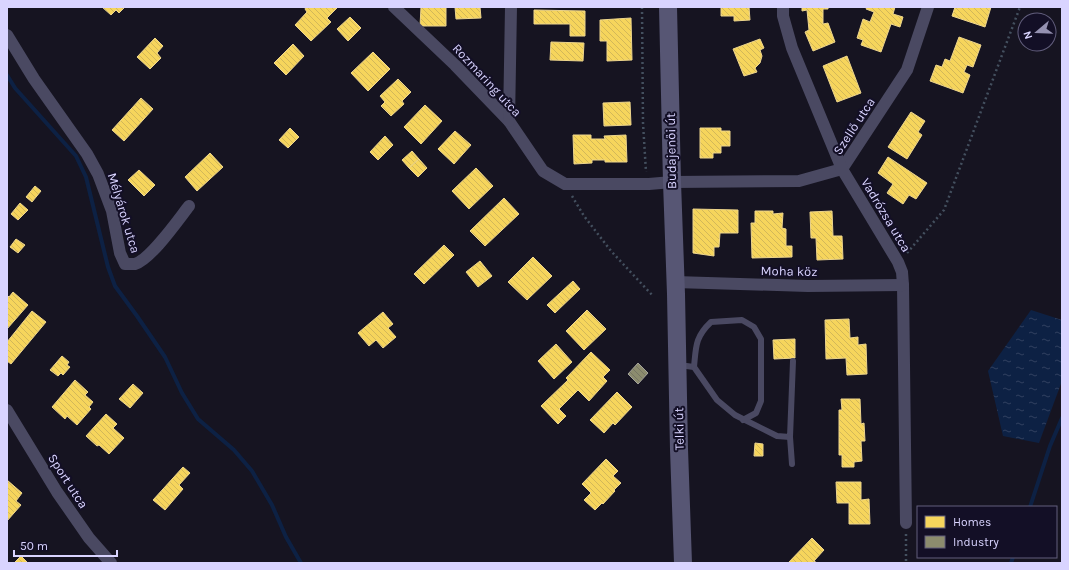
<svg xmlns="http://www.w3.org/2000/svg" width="1069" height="570" font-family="Karla,sans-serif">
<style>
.water{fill:url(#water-ripples)}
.homes{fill:url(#homes-back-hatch);stroke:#edd58d}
.industry{fill:url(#industry-back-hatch);stroke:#a3a29a}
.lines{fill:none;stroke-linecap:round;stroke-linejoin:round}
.stream{stroke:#0d2144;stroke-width:4}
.path{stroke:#44505f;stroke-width:2.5;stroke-dasharray:2 3;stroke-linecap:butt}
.service{stroke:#4a4962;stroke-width:6}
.minor{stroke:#4a4962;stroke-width:12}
.secondary{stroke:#575674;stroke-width:18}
.labels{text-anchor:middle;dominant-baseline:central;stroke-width:4;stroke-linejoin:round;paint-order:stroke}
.street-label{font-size:13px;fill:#d9d4ff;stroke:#130f26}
</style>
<defs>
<pattern id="water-ripples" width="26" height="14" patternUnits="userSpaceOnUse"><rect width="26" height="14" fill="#0d2144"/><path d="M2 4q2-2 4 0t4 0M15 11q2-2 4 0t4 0" fill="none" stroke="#304060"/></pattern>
<pattern id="homes-back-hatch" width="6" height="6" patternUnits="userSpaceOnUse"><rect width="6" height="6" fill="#f6d55c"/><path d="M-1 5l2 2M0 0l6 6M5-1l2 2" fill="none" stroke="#d2b759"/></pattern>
<pattern id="industry-back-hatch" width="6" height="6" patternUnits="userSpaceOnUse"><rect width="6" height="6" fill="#8c8c6e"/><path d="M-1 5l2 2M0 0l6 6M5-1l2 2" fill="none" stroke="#767564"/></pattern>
</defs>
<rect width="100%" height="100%" fill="#161421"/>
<path class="water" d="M1031,310L1062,320V381L1039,443L1003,436L988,371Z"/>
<g class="homes">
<path d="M102,7H125L119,13L116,10L111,15Z"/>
<path d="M306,7H338L327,18L331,22L311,41L295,25L307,12L305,9Z"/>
<path d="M421,7H446V26H420Z"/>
<path d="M455,7H480L481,18L456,19Z"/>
<path d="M721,7H749L750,20L734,21V16H721Z"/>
<path d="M802,7H828V9H823V24L828,23L835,42L813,51L805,32L809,30L807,10L802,11Z"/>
<path d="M867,7H895L893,14L903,17L900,27L891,24L881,52L861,45L863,40L857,38L863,19L870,22L874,12L866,9Z"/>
<path d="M955,7H991L985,27L952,16Z"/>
<path d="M534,10L585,11V36H570V24H534Z"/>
<path d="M350,17L361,28L348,41L337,29Z"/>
<path d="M631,18L632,60L607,61V41H600V20Z"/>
<path d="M959,37L981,45L973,67L967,65L964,72L970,75L963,93L930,81L936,65L942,67L945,59L950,61Z"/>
<path d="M155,38L163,46L157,53L161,58L150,69L137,57Z"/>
<path d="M760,39L764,48L760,50L762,56L760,63L755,68L757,72L744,76L733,49Z"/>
<path d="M551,42L584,43L583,61L550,60Z"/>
<path d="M293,44L304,56L286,75L274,63Z"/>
<path d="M373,52L390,69L368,91L351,73Z"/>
<path d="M847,56L861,93L837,102L823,66Z"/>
<path d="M398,79L411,92L402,101L404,104L391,116L381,106L385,102L380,96Z"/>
<path d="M141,98L153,109L124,141L112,130Z"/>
<path d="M630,102L631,125L604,126L603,103Z"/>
<path d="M425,105L442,121L421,144L404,127Z"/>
<path d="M911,112L925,121L918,132L922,135L907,159L888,147Z"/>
<path d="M290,128L299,137L288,148L279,140Z"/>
<path d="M700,128H721V131H730V146H721V153H713V158H700Z"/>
<path d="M455,131L471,145L454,164L438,149Z"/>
<path d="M573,135H591V139H605L604,136L626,135L627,162H605V160H592V163L574,164Z"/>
<path d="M385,136L393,145L378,160L370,152Z"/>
<path d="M412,151L419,159L409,168L402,160Z"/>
<path d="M210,153L223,167L197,191L185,177Z"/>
<path d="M888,157L927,183L916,199L909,195L903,204L887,193L893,184L878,173Z"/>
<path d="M419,159L427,168L418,177L409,168Z"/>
<path d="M476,168L493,186L469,209L452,191Z"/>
<path d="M139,170L155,185L144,196L128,180Z"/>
<path d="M35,186L41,191L32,202L26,197Z"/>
<path d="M504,198L519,214L485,246L470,231Z"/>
<path d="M20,203L28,210L18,220L11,214Z"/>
<path d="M693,209L738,210V233H720L719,247H714V256L693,253Z"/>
<path d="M755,211H773V214L783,213L782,228L786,229V246H792V257L752,258L751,223H755Z"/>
<path d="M832,211L833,236H842L843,259L817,260L816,238H811L810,212Z"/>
<path d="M16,239L25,245L18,253L10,247Z"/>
<path d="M444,245L454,255L424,284L414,274Z"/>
<path d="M533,257L552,276L527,300L508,282Z"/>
<path d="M480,261L492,276L478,287L466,272Z"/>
<path d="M573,281L580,289L555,313L547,305Z"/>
<path d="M13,292L28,305L7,329V295L9,297Z"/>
<path d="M587,310L606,329L584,350L566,331Z"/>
<path d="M32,311L46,322L11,364L7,361V342Z"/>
<path d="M383,312L393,324L388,328L396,337L383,348L376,340L369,346L358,333Z"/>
<path d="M849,319L850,338L858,337V345L866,344L867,374L847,375L846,358L826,359L825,320Z"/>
<path d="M795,339V358L774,359L773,340Z"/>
<path d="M556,344L572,362L554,379L538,361Z"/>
<path d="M591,352L610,370L603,377L607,381L589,401L578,390L559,409L566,416L558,424L541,406L568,380L566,378Z"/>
<path d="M62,356L69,362L67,365L70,367L63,375L61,373L58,376L50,370Z"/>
<path d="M75,380L88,392L85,395L93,402L89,407L91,409L77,425L67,416L65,419L52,407Z"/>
<path d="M133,384L143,393L130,408L119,399Z"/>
<path d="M617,392L632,407L615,425L613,423L604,433L590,420Z"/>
<path d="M841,399H860L861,424L864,423L865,441H861L862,461L854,462V467H842V455H839V410H842Z"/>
<path d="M106,414L117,424L113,428L124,438L109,454L99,445L97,446L86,436Z"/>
<path d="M755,443L763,444V456H754Z"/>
<path d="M606,459L618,471L613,476L621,483L614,490L615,491L603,504L602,503L595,510L584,500L591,493L582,484Z"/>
<path d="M183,467L190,473L179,485L183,489L165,510L153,500Z"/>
<path d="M7,480L22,493L16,501L21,505L7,521Z"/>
<path d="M836,482H861V500L869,499L870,524H849V503H837Z"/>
<path d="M812,538L824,550L814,561L817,563H788Z"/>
<path d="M21,556L28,563H14Z"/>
</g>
<path class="industry" d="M638,363L648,373L638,384L628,374Z"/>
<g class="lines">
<g class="stream">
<path d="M7,75L15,88L76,156L86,177L108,267L115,286L137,316L165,357L182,393L198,419L234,450L252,471L272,505L286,537L301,563"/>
<path d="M1030,507L1050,446L1062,418"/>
<path d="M1011,563L1013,557"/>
</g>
<g class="path">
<path d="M642,7L643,123L646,172"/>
<path d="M572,196L584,216L611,251L653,296"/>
<path d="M907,253L944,210L1020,7"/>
<path d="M906,534V563"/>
</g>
<g class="service">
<path d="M679,365L694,367L717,400L735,415L777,436L790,437L793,361"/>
<path d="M694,367C696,347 695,337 711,322L742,320L754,327L761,339V401L756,413L743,420"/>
<path d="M790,437L792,464"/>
</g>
<g class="minor">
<path d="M394,7L455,65L509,121L543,171L565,184H649L672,182L799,181L842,169L907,70L928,7"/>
<path d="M783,7V16L792,48L842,169L898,262L902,272L903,285L906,523"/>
<path d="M7,35L34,79L87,154L98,174L112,211L120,253L125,264C128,264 132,264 135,264C151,259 178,220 189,206"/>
<path d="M509,121L511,7"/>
<path d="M675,282L808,286L903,285"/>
<path d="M7,410L57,492L89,538L111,563"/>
</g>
<path class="secondary" d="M668,7L672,182L676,294L679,449L683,563"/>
</g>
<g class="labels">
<g class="street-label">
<text transform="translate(487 80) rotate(47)">Rozmaring utca</text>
<text transform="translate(854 126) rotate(-57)">Szellő utca</text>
<text transform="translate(671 151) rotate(-91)">Budajenői út</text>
<text transform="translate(124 213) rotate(73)">Mélyárok utca</text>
<text transform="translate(886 215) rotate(59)">Vadrózsa utca</text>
<text transform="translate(789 271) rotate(1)">Moha köz</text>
<text transform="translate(679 429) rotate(-91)">Telki út</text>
<text transform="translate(68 481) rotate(57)">Sport utca</text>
</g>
</g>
<rect width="1069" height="570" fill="none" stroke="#d9d4ff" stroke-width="16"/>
<rect x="917" y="506" width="140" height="52" fill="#130f26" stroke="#625e7d"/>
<rect x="925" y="516" width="20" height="12" fill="#f6d55c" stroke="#625e7d"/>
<text x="953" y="526" font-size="12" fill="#d9d4ff">Homes</text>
<rect x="925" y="536" width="20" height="12" fill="#8c8c6e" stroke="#625e7d"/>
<text x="953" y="546" font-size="12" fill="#d9d4ff">Industry</text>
<g transform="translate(1037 32) rotate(251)"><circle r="19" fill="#130f26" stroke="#625e7d"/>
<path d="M0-3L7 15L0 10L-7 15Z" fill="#9591b1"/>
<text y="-6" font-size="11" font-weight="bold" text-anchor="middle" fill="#d9d4ff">N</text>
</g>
<path d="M14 550v6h103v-6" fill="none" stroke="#d9d4ff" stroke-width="2"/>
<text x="20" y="550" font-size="12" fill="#d9d4ff" stroke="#130f26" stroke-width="3" paint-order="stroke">50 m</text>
</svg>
